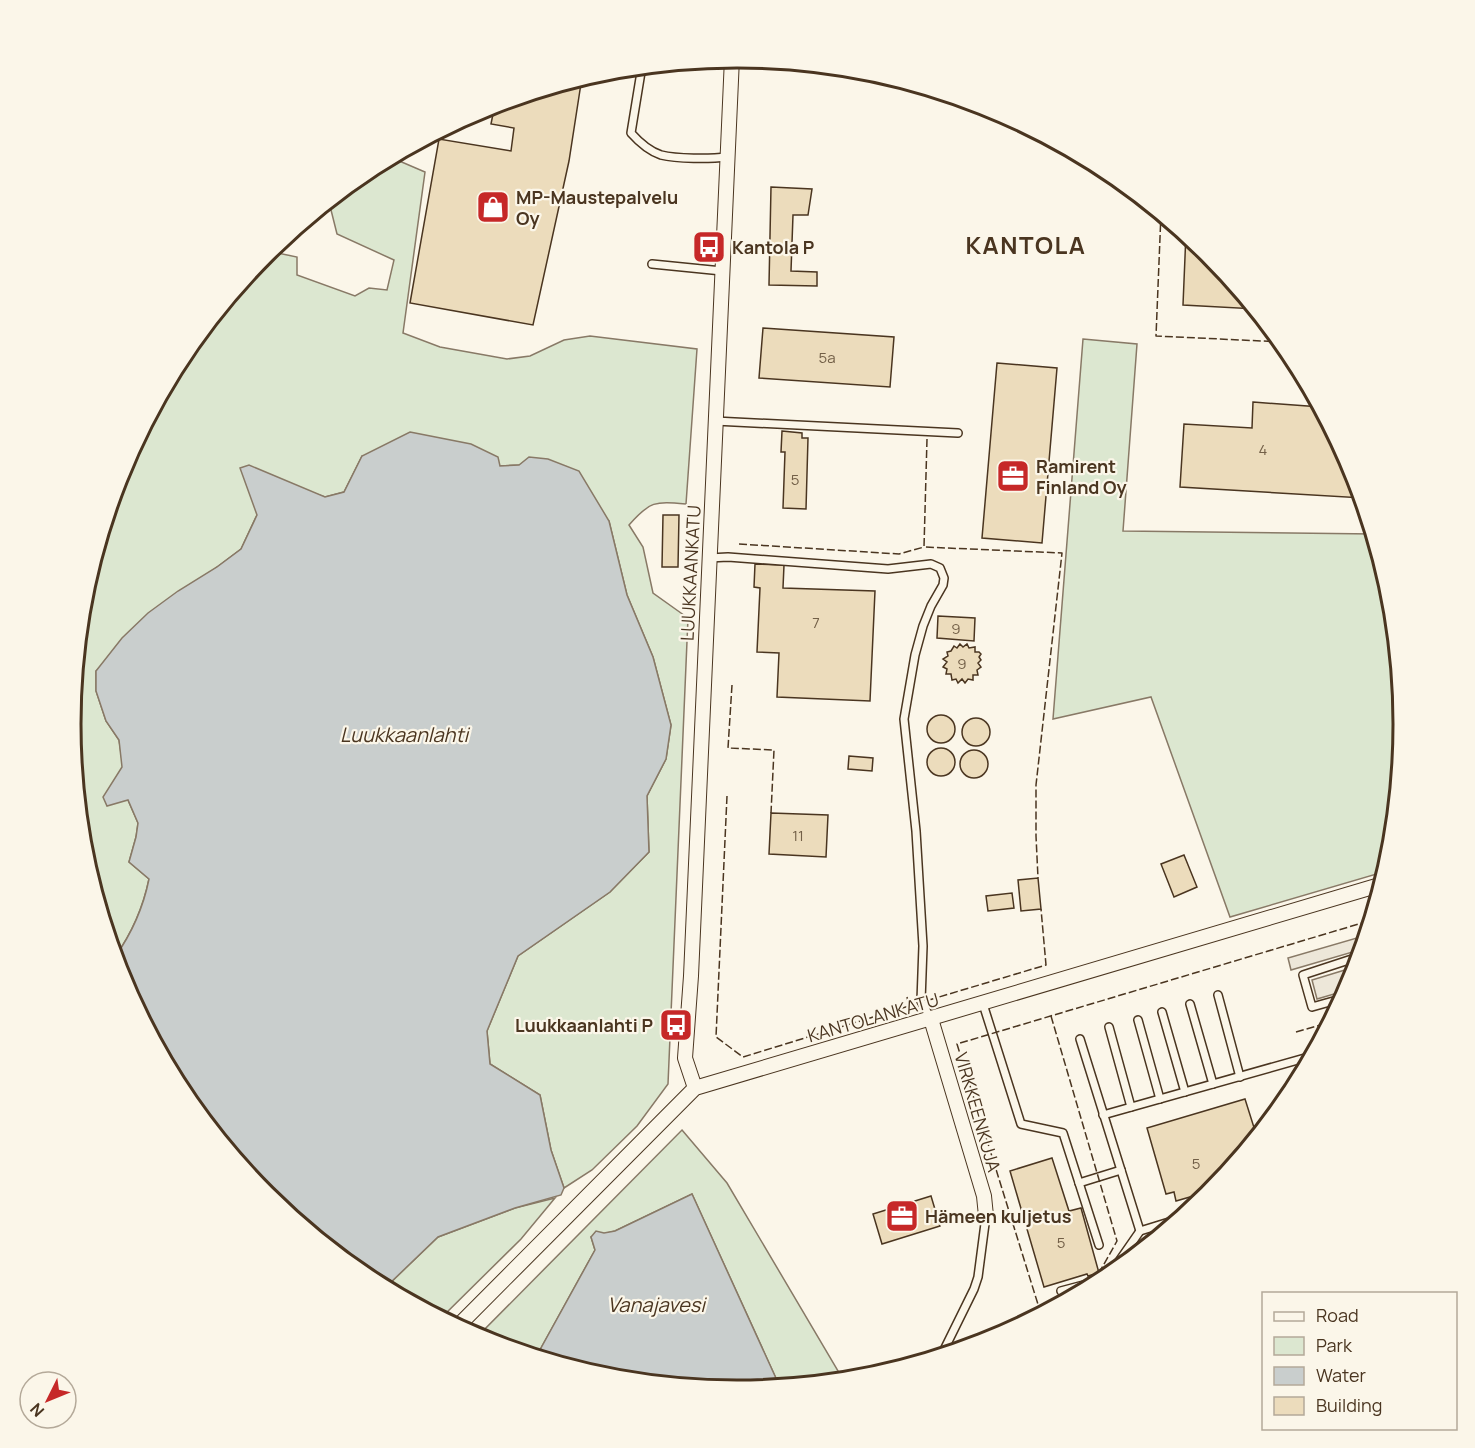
<svg xmlns="http://www.w3.org/2000/svg" width="1475" height="1448" font-family="Manrope,sans-serif">
<style>
.green{fill:#dce7d0;stroke:#887966;stroke-width:1.5}
.parking{fill:#ede7d9;stroke:#887966;stroke-width:1.5}
.water{fill:#c9cecd;stroke:#887966;stroke-width:1.5}
.building{fill:#ecdcbc;stroke:#4a3520;stroke-width:1.5}
.lines{fill:none;stroke-linecap:round;stroke-linejoin:round}
.lane-casing{stroke:#4a3520;stroke-width:10}
.street-casing{stroke:#4a3520;stroke-width:16}
.lane{stroke:#fbf6e9;stroke-width:7}
.street{stroke:#fbf6e9;stroke-width:14}
.fence{stroke:#4a3520;stroke-width:1.5;stroke-dasharray:8 3;stroke-linecap:butt}
.labels{text-anchor:middle;dominant-baseline:central;stroke-width:4.5;stroke-linejoin:round;paint-order:stroke}
.number-label{font-size:15px;fill:#725f47}
.poi-label{font-size:18px;font-weight:bold;fill:#4a3520;stroke:#fbf6e9;text-anchor:start}
.street-label{font-size:18px;fill:#4a3520;stroke:#fbf6e9}
.water-label{font-size:20px;font-style:italic;fill:#4a3520;stroke:#fbf6e9}
.district-label{font-size:24px;font-weight:bold;letter-spacing:1.5px;fill:#4a3520;stroke:#fbf6e9}
.rim{fill:none;stroke:#4a3520;stroke-width:3}
</style>
<rect width="100%" height="100%" fill="#fbf6e9"/>
<g class="green">
<path d="M390,157L425,172L403,333L440,347L507,359L530,356L564,340L590,336L697,349L686,504C655,501 650,501 629,525L643,547L653,593L688,618L668,1084L637,1126L592,1170L564,1188L551,1150L540,1095L490,1064L487,1031L518,956L610,892L649,852L647,796L666,759L671,725L653,657L627,595L609,521L519,465L500,466L362,456L344,492L325,497L305,490L257,515L241,549L217,567L96,671V691L106,721L119,740L128,800L138,823L136,837L129,862L149,879C143,908 132,933 115,957L83,854L71,724L105,523L121,468L183,353L268,251L297,257V275L355,296L369,288L387,290L394,260L337,234L329,202L367,169Z"/>
<path d="M1083,339L1137,344L1123,531L1374,534L1392,594L1404,724L1392,854L1387,871L1230,917L1151,697L1053,719Z"/>
<path d="M682,1130L727,1183L844,1381L780,1387L692,1194L615,1231L591,1237L595,1250L541,1348L539,1357L477,1337Z"/>
<path d="M555,1198L521,1239L441,1318L381,1286L388,1285L438,1237L515,1208Z"/>
</g>
<g class="parking">
<path d="M1367,935L1363,949L1291,970L1288,958Z"/>
<path d="M1358,966L1348,990L1317,999L1312,980Z"/>
</g>
<g class="water">
<path d="M410,432L471,444L498,457L500,466L519,465L529,457L548,459L579,471L609,521L627,595L653,657L671,725L666,759L647,796L649,852L610,892L518,956L487,1031L490,1064L540,1095L551,1150L564,1188L561,1195L515,1208L438,1237L388,1285L381,1286L367,1278L361,1274L355,1263L338,1255L266,1195L183,1094L121,979L115,957C132,933 143,909 149,879L129,862L136,837L138,823L128,800L107,806L103,797L122,767L119,740L106,721L96,691V671L122,638L148,613L178,591L217,567L241,549L257,515L240,468L249,465L325,497L344,492L362,456Z"/>
<path d="M692,1194L780,1387L737,1391L607,1378L539,1357L541,1348L595,1250L591,1237L596,1231L604,1233L615,1231Z"/>
</g>
<g class="building">
<path d="M582,77L569,161L533,325L410,303L439,139L511,151L514,128L491,124L493,114L486,112V107Z"/>
<path d="M771,187L812,189L808,215H793L791,271L817,272V286L769,285Z"/>
<path d="M1186,233L1209,253L1256,309L1183,305Z"/>
<path d="M763,328L894,337L890,387L759,378Z"/>
<path d="M997,363L1057,368L1042,543L982,538Z"/>
<path d="M1253,402L1321,407L1354,469L1363,498L1180,487L1184,424L1252,428Z"/>
<path d="M782,431L802,433V438H808L806,509L783,508L785,452H781Z"/>
<path d="M663,515H679L678,567H662Z"/>
<path d="M755,564L784,565L783,588L875,591L870,701L777,697L779,653L757,652L760,588L754,587Z"/>
<path d="M938,616L975,618L974,641L937,638Z"/>
<path d="M960,644L963,647L967,644L969,648L975,647V652H979L981,654L979,657L981,660L978,663L981,667L977,670L978,675H973V680L968,679L965,683L962,679L958,683L956,679L952,680L951,674H946L947,669L943,667L947,662L943,659L948,656L947,652L951,651L954,646L957,648Z"/>
<circle cx="941" cy="729" r="14"/>
<circle cx="976" cy="732" r="14"/>
<circle cx="941" cy="762" r="14"/>
<circle cx="974" cy="764" r="14"/>
<path d="M849,756L873,758L872,771L848,769Z"/>
<path d="M771,813L828,815L826,857L769,854Z"/>
<path d="M1184,855L1197,887L1174,897L1161,864Z"/>
<path d="M1038,878L1041,909L1021,911L1018,880Z"/>
<path d="M1012,893L1014,908L988,911L986,896Z"/>
<path d="M1245,1099L1257,1137L1214,1190L1176,1201L1174,1192L1166,1194L1147,1128Z"/>
<path d="M1052,1158L1069,1211L1081,1208L1099,1273L1088,1276L1087,1274L1044,1287L1010,1171Z"/>
<path d="M931,1196L940,1226L882,1244L873,1214Z"/>
</g>
<g class="lines">
<g class="lane-casing">
<g id="lane">
<path d="M642,66L631,133C639,142 649,151 661,155C677,159 710,159 727,157"/>
<path d="M652,264L722,271"/>
<path d="M715,421L958,433"/>
<path d="M709,558L728,557L888,569L931,564L940,568L944,578L943,585L931,606L923,626L915,655L904,719L916,831L923,946L921,1001L931,1019"/>
<path d="M1218,995L1240,1077"/>
<path d="M1344,998L1312,1007L1303,975L1361,956"/>
<path d="M983,1004L1021,1124L1063,1133L1099,1245"/>
<path d="M1190,1004L1213,1084"/>
<path d="M1162,1012L1185,1092"/>
<path d="M1138,1020L1160,1099"/>
<path d="M1109,1027L1131,1107"/>
<path d="M1080,1039L1140,1231L1182,1218"/>
<path d="M1103,1115L1312,1056"/>
<path d="M1079,1183L1121,1170"/>
<path d="M1106,1280L1140,1231"/>
<path d="M1061,1291L1106,1279"/>
<path d="M941,1356L974,1289L978,1277L986,1216"/>
</g>
</g>
<g class="street-casing">
<g id="street">
<path d="M931,1019L984,1196L986,1216"/>
<path d="M695,1088L685,1058L691,976L732,58"/>
<path d="M457,1327L695,1088L1383,884"/>
</g>
</g>
<use href="#lane" class="lane"/>
<use href="#street" class="street"/>
<g class="fence">
<path d="M1161,213L1156,336L1283,342"/>
<path d="M927,439L924,547L1062,553L1036,785V836L1038,878"/>
<path d="M739,544L899,554L924,547"/>
<path d="M732,685L728,748L774,750L771,813"/>
<path d="M727,796L716,1037L743,1057L909,1006L907,997"/>
<path d="M929,1000L1046,965L1041,909"/>
<path d="M1051,1016L1117,1241L1099,1273"/>
<path d="M1296,1032L1331,1022"/>
<path d="M1041,1314L957,1044L1372,920"/>
</g>
</g>
<defs>
<g id="shop-square" transform="scale(1.725)"><rect x="-9" y="-9" width="18" height="18" rx="4" fill="#c62828" stroke="#fbf6e9"/><path d="M-5-2.5h2.3a2.7 3.5 0 0 1 5.4 0H5L5.5 6h-11ZM-1.5-2.5h3a1.5 2.3 0 0 0-3 0Z" fill="#fff"/></g>
<g id="bus-square" transform="scale(1.725)"><rect x="-9" y="-9" width="18" height="18" rx="4" fill="#c62828" stroke="#fbf6e9"/><path d="M-5-6H5V4H4V6H2V4H-2V6H-4V4H-5ZM-3.5-4V0h7V-4ZM-3.5 1.2v1.5H-2V1.2ZM2 1.2v1.5H3.5V1.2Z" fill="#fff"/></g>
<g id="office-square" transform="scale(1.725)"><rect x="-9" y="-9" width="18" height="18" rx="4" fill="#c62828" stroke="#fbf6e9"/><path d="M-6-3h4V-5.5h4V-3h4V5H-6ZM-1-4.5V-3h2v-1.5ZM-6 0V1H6V0Z" fill="#fff"/></g>
</defs>
<g fill-rule="evenodd">
<use href="#shop-square" x="493" y="207"/>
<use href="#bus-square" x="709" y="247"/>
<use href="#office-square" x="1013" y="476"/>
<use href="#bus-square" x="676" y="1025"/>
<use href="#office-square" x="902" y="1216"/>
</g>
<g class="labels">
<g class="number-label">
<text x="827" y="357">5a</text>
<text x="1263" y="449">4</text>
<text x="795" y="479">5</text>
<text x="816" y="622">7</text>
<text x="956" y="628">9</text>
<text x="962" y="663">9</text>
<text x="798" y="835">11</text>
<text x="1196" y="1163">5</text>
<text x="1061" y="1242">5</text>
</g>
<g class="poi-label">
<text x="516" y="197">MP-Maustepalvelu<tspan x="516" dy="21">Oy</tspan></text>
<text x="732" y="247">Kantola P</text>
<text x="1036" y="466">Ramirent<tspan x="1036" dy="21">Finland Oy</tspan></text>
<text x="653" y="1025" text-anchor="end">Luukkaanlahti P</text>
<text x="925" y="1216">Hämeen kuljetus</text>
</g>
<g class="street-label">
<text transform="translate(690 573) rotate(-87)">LUUKKAANKATU</text>
<text transform="translate(873 1017) rotate(-16)">KANTOLANKATU</text>
<text transform="translate(978 1112) rotate(74)">VIRKKEENKUJA</text>
</g>
<g class="water-label">
<text x="404" y="734">Luukkaanlahti</text>
<text x="656" y="1304">Vanajavesi</text>
</g>
<g class="district-label">
<text x="1026" y="244">KANTOLA</text>
</g>
</g>
<path d="M0 0H1475V1448H0ZM81 724a656 656 0 1 1 1312 0a656 656 0 1 1-1312 0Z" fill="#fbf6e9" fill-rule="evenodd"/>
<path class="rim" d="M81 724a656 656 0 1 1 1312 0a656 656 0 1 1-1312 0Z"/>
<rect x="1262" y="1292" width="195" height="138" fill="#fbf6e9" stroke="#b4a999" stroke-width="1.5"/>
<rect x="1274" y="1312" width="30" height="9" fill="#fbf6e9" stroke="#b4a999" stroke-width="1.5"/>
<text x="1316" y="1322" font-size="18" fill="#4a3520">Road</text>
<rect x="1274" y="1337" width="30" height="18" fill="#dce7d0" stroke="#b4a999" stroke-width="1.5"/>
<text x="1316" y="1352" font-size="18" fill="#4a3520">Park</text>
<rect x="1274" y="1367" width="30" height="18" fill="#c9cecd" stroke="#b4a999" stroke-width="1.5"/>
<text x="1316" y="1382" font-size="18" fill="#4a3520">Water</text>
<rect x="1274" y="1397" width="30" height="18" fill="#ecdcbc" stroke="#b4a999" stroke-width="1.5"/>
<text x="1316" y="1412" font-size="18" fill="#4a3520">Building</text>
<g transform="translate(48 1400) rotate(227)"><circle r="28" fill="#fbf6e9" stroke="#b4a999" stroke-width="1.5"/>
<path d="M0-4.5L10 22L0 15L-10 22Z" fill="#c62828"/>
<text y="-9" font-size="16" font-weight="bold" text-anchor="middle" fill="#4a3520">N</text>
</g>
</svg>
